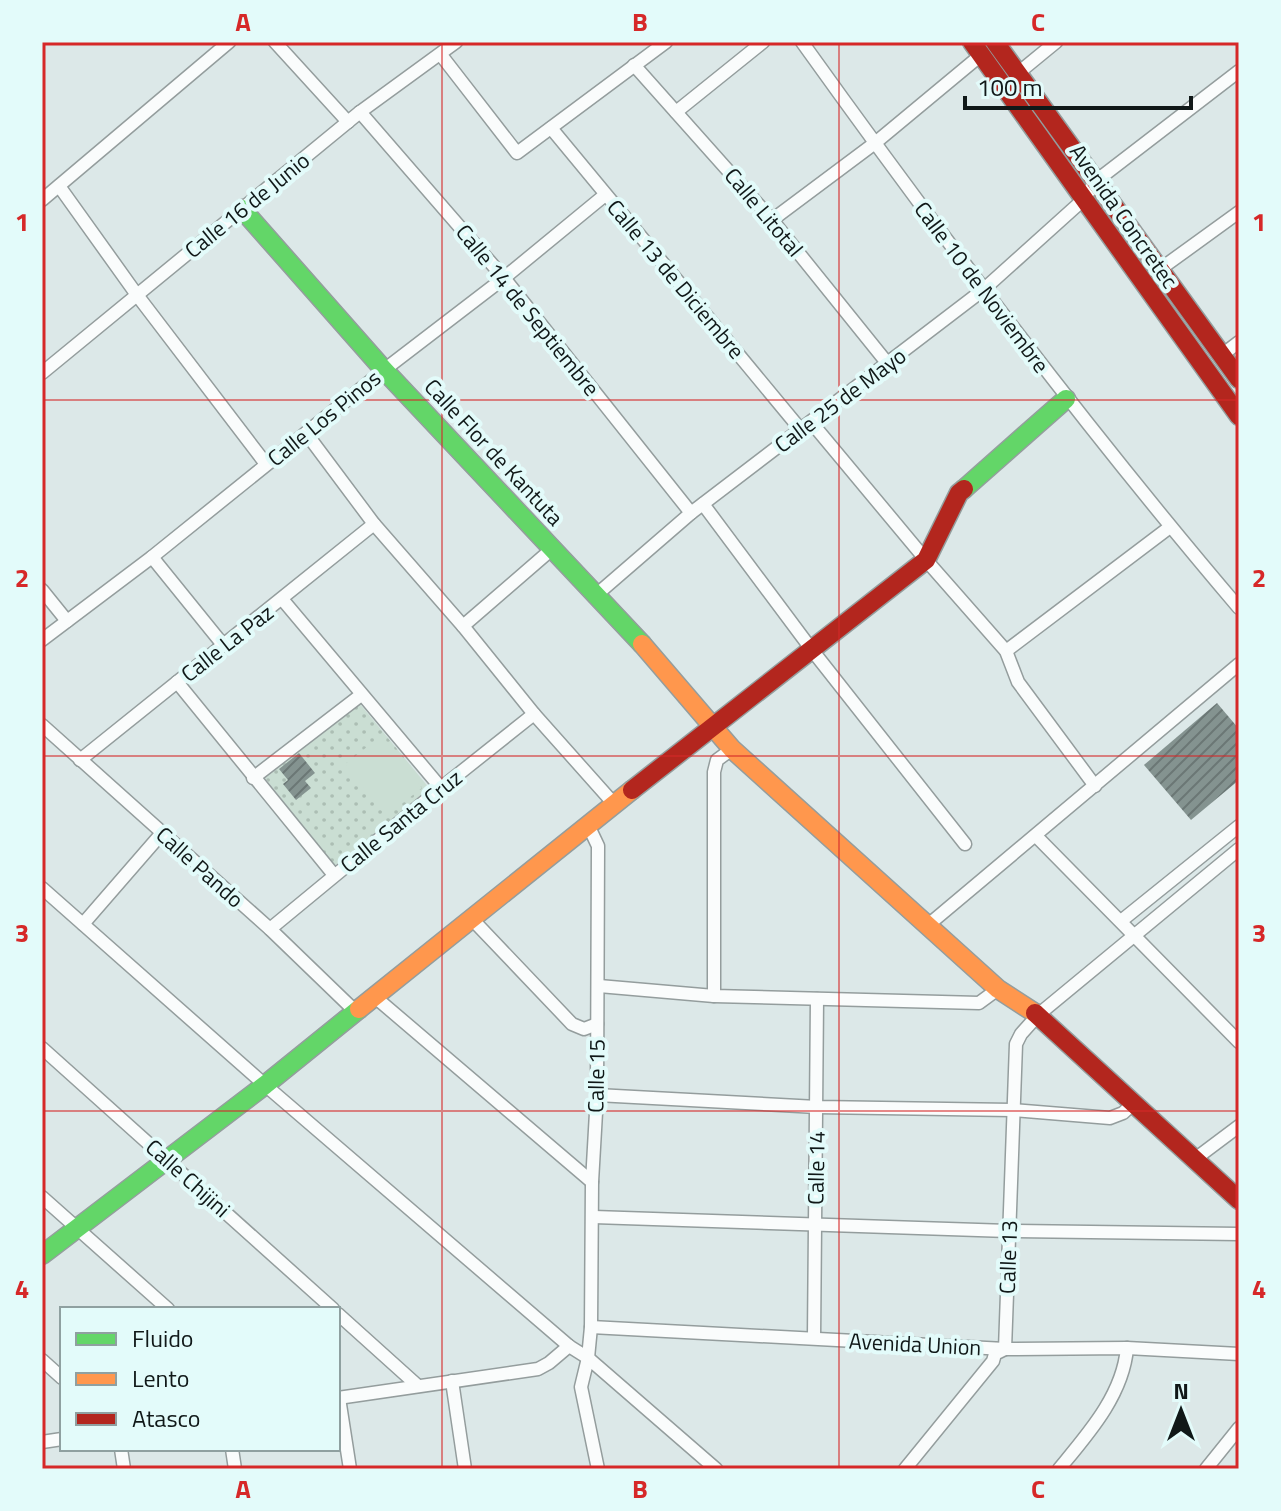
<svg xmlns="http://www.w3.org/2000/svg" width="1281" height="1511" font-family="'Titillium Web',sans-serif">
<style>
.grass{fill:url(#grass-dots)}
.garden{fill:#caded3}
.building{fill:url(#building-hatch)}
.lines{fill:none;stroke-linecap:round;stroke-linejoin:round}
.street-casing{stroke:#949d9d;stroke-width:15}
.fast-casing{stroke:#949d9d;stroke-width:21}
.slow-casing{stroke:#949d9d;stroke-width:21}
.jam-casing{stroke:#949d9d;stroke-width:21}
.street{stroke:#fafcfc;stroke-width:12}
.fast{stroke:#63d668;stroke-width:18}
.slow{stroke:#ff974d;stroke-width:18}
.jam{stroke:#b3261e;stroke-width:18}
.grid{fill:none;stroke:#d62828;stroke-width:2;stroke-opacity:0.55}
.labels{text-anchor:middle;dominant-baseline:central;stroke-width:8;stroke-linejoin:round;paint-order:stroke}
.street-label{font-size:22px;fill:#101818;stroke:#e3fbfa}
.neatline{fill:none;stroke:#d62828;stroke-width:3}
.grid-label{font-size:26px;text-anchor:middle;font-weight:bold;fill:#d62828}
</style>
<defs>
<pattern id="grass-dots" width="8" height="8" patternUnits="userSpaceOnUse" patternTransform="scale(2)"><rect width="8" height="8" fill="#caded3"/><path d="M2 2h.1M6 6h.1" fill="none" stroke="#acbeb4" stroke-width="1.8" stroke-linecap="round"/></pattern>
<pattern id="building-hatch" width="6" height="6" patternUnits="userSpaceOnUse" patternTransform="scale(2)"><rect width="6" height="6" fill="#849390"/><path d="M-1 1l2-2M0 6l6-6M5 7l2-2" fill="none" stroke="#6b7775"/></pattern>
</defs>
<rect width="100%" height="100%" fill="#dce8e8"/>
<path class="grass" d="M360,704L430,789L334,866L265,778Z"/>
<path class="garden" d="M381,736L422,788L386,816L345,764Z"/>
<g class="building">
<path d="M1217,703L1239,729V780L1191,820L1144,765Z"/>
<path d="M299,753L315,773L305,781L311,788L296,800L283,784L288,780L279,769Z"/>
</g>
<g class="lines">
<g class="street-casing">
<g id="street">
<path d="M275,42L348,122"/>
<path d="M802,42C941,236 1084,426 1239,608"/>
<path d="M441,55L517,153L666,42"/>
<path d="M634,65L772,220L888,364"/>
<path d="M1017,74L1056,42"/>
<path d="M360,112L504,278L691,513"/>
<path d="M676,112L763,42"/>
<path d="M551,128L801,430"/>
<path d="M59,186L137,295L266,464"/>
<path d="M42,200L229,42"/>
<path d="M772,220L875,143L981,55"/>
<path d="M1159,270L1239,212"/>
<path d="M1222,355L1239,342"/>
<path d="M42,373L360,112L456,42"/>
<path d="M811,422L926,560L1006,651L1018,682L1095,786"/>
<path d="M306,433L374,524L463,626L534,714L615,805"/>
<path d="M703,504L812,650L965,844"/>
<path d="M152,557L224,646"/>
<path d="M42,590L67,621"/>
<path d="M595,596L691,513L983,290L1083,200L1096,181L1239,71"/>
<path d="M282,599L441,788"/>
<path d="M463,626L552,549"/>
<path d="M42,640L152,557L384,370L504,278L605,195"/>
<path d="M1006,651L1170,527"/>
<path d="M177,682L334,875"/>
<path d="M42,725L270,929L356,1012"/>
<path d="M80,760L374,524"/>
<path d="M253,778L361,695"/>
<path d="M1036,836L1239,1042"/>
<path d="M42,888L265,1085L569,1346L588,1358L591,1327L592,1182L597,1095L598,846L589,827"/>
<path d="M472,919L572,1024L584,1029L597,1024"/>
<path d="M1121,921L1239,826"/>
<path d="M83,924L162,833"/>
<path d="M927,926L1239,664"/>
<path d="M270,929L441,788L534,714"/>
<path d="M599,986L714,996L979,1003L998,989"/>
<path d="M714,996V772L717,760L732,749"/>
<path d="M375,997L592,1182"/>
<path d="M42,1048L333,1309"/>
<path d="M597,1095L817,1107L1012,1110L1110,1118L1123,1113L1135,1102"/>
<path d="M1195,1159L1239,1126"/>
<path d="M42,1197L168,1309"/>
<path d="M594,1217L1008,1231L1239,1234"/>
<path d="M338,1314L418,1386"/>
<path d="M591,1327L1005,1349L1127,1348L1239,1354"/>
<path d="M814,1338L817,999"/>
<path d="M42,1360L62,1378"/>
<path d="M452,1381L465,1469"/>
<path d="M338,1398L538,1369L549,1363L569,1346"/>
<path d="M339,1398L350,1469"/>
<path d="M42,1442L62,1439"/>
<path d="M121,1449L124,1469"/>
<path d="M232,1449L235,1469"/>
<path d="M598,1469L581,1387L588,1358L716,1469"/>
<path d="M905,1469L993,1361L995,1354L1005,1349L1016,1044L1021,1034L1038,1015L1239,849"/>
<path d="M1059,1469C1088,1434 1123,1395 1127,1348"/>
<path d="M1206,1469L1239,1428"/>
</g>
</g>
<g class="fast-casing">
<g id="fast">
<path d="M242,209L384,370L642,644"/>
<path d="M964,489L1066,399"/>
<path d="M42,1255L265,1085L359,1009"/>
</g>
</g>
<g class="slow-casing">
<g id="slow">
<path d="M642,644L732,749L998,989L1035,1013"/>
<path d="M359,1009L632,790"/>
</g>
</g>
<g class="jam-casing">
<g id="jam">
<path d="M972,42L1239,416"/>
<path d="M995,42L1239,379"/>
<path d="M632,790L926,560L959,493L964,489"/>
<path d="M1035,1013L1239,1200"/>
</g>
</g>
<use href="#street" class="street"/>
<use href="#fast" class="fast"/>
<use href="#slow" class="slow"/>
<use href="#jam" class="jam"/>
</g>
<path class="grid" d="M442,42V1469M839,42V1469M42,400H1239M42,756H1239M42,1111H1239"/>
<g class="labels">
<g class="street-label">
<text transform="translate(247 205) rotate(-39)">Calle 16 de Junio</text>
<text transform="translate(764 212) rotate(50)">Calle Litotal</text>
<text transform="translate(1124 216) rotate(55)">Avenida Concretec</text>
<text transform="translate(676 279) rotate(50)">Calle 13 de Diciembre</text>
<text transform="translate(982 287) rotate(53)">Calle 10 de Noviembre</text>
<text transform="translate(528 310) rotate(51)">Calle 14 de Septiembre</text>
<text transform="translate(840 400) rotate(-37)">Calle 25 de Mayo</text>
<text transform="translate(324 418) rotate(-39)">Calle Los Pinos</text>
<text transform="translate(494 452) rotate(47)">Calle Flor de Kantuta</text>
<text transform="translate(227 643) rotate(-38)">Calle La Paz</text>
<text transform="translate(401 821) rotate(-39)">Calle Santa Cruz</text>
<text transform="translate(200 867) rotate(42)">Calle Pando</text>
<text transform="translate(596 1076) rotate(-89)">Calle 15</text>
<text transform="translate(816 1168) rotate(-89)">Calle 14</text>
<text transform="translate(188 1178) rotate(42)">Calle Chijini</text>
<text transform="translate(1008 1257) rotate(-88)">Calle 13</text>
<text transform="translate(915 1344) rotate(3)">Avenida Union</text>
</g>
</g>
<rect width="1281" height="1511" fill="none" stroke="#e3fbfa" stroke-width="88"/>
<rect x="60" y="1307" width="280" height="144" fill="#e3fbfa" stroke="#8fa0a0" stroke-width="2"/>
<rect x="76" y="1333" width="40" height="12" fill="#63d668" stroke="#8fa0a0" stroke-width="2"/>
<text x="132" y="1347" font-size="24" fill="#101818">Fluido</text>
<rect x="76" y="1373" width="40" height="12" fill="#ff974d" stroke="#8fa0a0" stroke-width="2"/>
<text x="132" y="1387" font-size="24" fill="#101818">Lento</text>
<rect x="76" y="1413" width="40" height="12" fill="#b3261e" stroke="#8fa0a0" stroke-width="2"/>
<text x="132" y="1427" font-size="24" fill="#101818">Atasco</text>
<g transform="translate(1181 1411)" stroke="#e3fbfa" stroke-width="6" paint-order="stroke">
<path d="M0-6L14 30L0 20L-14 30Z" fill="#101818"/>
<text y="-12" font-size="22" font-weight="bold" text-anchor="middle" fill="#101818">N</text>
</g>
<path d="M965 96v12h226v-12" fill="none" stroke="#101818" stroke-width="4"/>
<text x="977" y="96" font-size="24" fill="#101818" stroke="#e3fbfa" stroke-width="6" paint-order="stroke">100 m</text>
<rect x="44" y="44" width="1193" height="1423" class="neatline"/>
<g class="grid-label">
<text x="243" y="31">A</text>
<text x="640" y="31">B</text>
<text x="1038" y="31">C</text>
<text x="22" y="231">1</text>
<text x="1259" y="231">1</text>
<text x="22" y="587">2</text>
<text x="1259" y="587">2</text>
<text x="22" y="942">3</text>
<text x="1259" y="942">3</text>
<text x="22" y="1298">4</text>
<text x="1259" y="1298">4</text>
<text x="243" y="1498">A</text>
<text x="640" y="1498">B</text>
<text x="1038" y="1498">C</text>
</g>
</svg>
